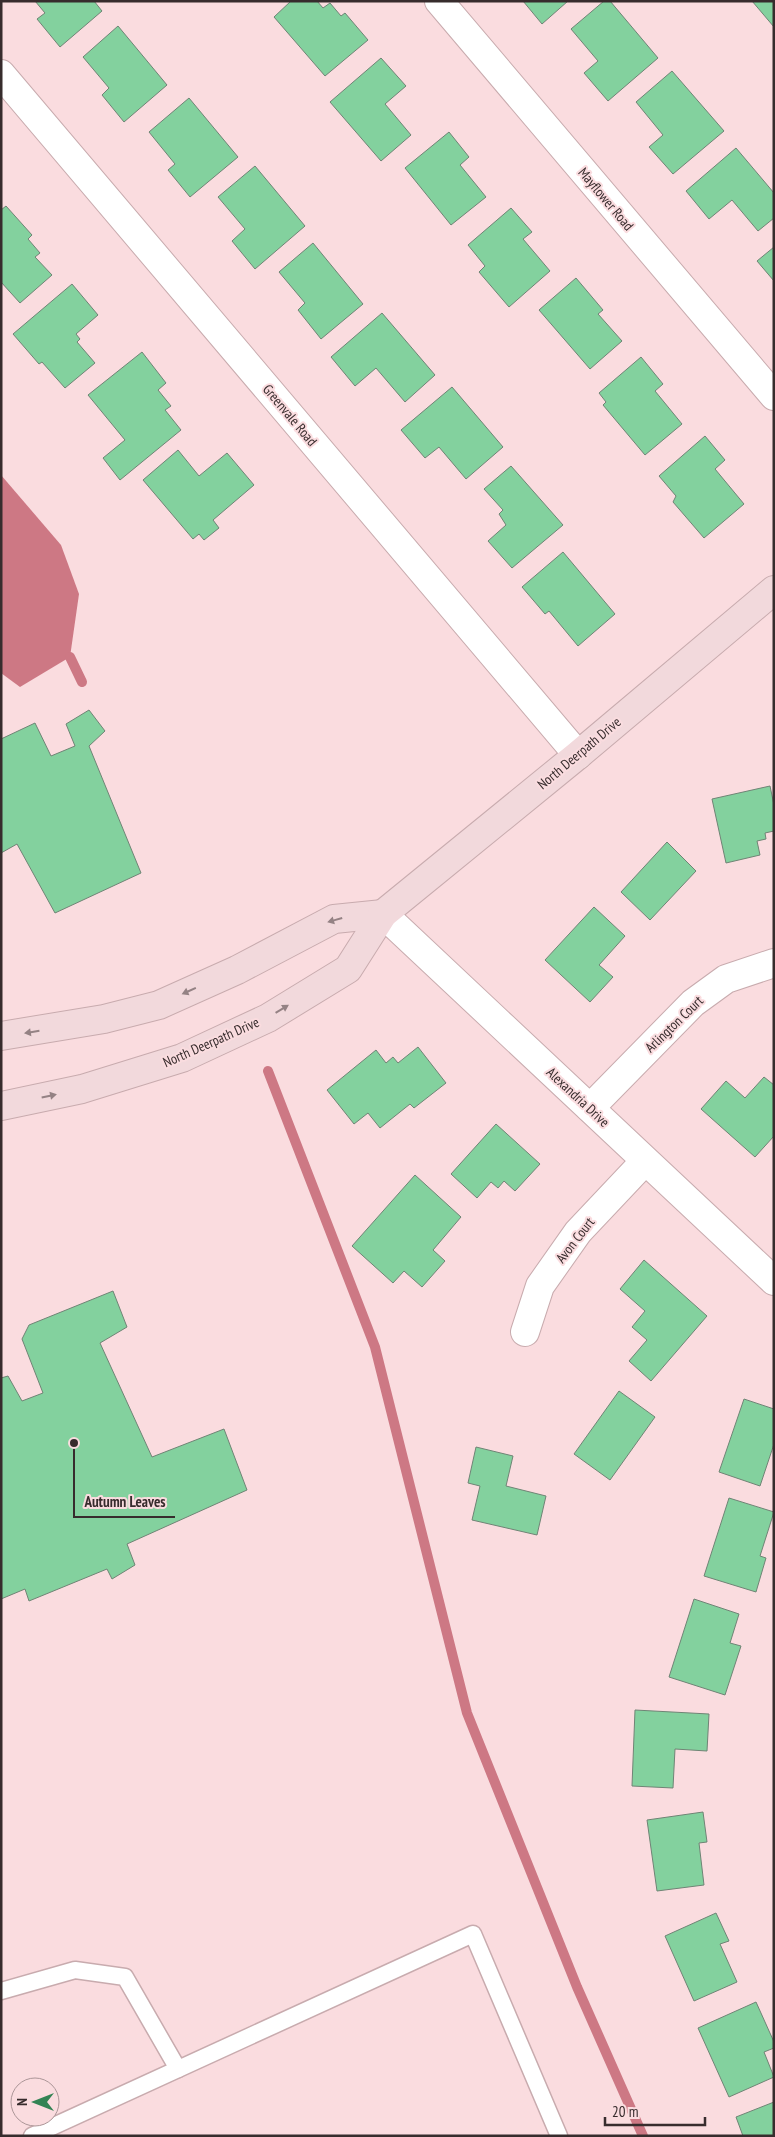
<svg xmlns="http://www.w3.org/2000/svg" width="775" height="2137" font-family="'PT Sans Narrow',sans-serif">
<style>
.water{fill:#cd7884}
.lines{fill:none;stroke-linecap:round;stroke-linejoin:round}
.stream{stroke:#cd7884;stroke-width:10}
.building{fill:#83d19e;stroke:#6f8475}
.lane-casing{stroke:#c8abae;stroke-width:19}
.street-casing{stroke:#c8abae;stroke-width:30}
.secondary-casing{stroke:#c8abae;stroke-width:30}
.lane{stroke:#fff;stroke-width:16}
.street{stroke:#fff;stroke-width:28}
.secondary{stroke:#f2d9dc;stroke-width:28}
.oneway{fill:#948284}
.labels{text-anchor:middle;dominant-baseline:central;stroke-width:4;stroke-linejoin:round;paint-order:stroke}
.street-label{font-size:14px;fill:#372c2d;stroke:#fadcdf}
.leader{fill:none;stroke:#372c2d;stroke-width:2}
.callout-dot{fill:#372c2d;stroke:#fadcdf;stroke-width:2}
.callout-label{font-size:15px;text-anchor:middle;font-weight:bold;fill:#372c2d;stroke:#fadcdf;stroke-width:4;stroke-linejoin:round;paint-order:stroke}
</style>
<rect width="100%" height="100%" fill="#fadcdf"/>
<path class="water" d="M1,475L61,545L79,594L70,657L20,687L1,673Z"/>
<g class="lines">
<g class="stream">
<path d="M70,657L82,682"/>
<path d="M268,1071L375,1347L467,1713L577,1987L643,2136"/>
</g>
</g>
<g class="building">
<path d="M35,1H94L102,11L60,47L37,19L45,13Z"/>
<path d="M291,1H317L323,8L330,3L341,16L345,13L368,40L325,76L274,17Z"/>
<path d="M523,1H568L542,24Z"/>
<path d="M604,1H610L658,58L608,101L584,73L598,61L571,29Z"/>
<path d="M752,1H774V27Z"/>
<path d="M118,26L167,85L124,122L102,95L109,88L83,57Z"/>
<path d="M381,58L406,86L385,104L411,135L381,161L330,102Z"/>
<path d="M672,71L724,131L673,174L649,147L663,135L636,102Z"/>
<path d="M189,98L238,157L190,197L168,170L175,164L149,132Z"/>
<path d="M449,132L469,157L460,165L486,197L451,225L405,168Z"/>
<path d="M736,148L774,193V218L758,231L732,200L709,219L686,191Z"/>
<path d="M255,166L305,226L255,269L232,241L245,229L218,197Z"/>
<path d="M6,206L32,235L28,239L40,253L35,257L52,275L20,303L1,282V210Z"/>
<path d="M511,208L532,232L523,239L550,271L509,307L479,272L485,266L468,245Z"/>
<path d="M313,243L363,304L321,339L298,310L305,303L279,272Z"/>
<path d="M774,247V281L757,261Z"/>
<path d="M576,278L603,310L598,314L622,341L590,369L539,310Z"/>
<path d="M72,284L98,315L76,334L80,339L77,342L95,363L65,388L42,362L39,364L13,334Z"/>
<path d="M382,313L435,375L405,402L376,368L355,386L331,357Z"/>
<path d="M142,352L166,383L158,390L171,406L165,410L181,430L120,480L103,458L125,440L88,395Z"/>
<path d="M641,357L663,384L655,391L682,424L645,455L603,405L606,402L599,393Z"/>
<path d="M452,387L503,447L466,479L439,447L425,458L401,430Z"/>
<path d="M705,436L725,460L715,469L744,504L704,538L673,502L676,496L659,476Z"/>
<path d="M178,450L199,476L227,453L254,485L213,520L219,528L204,540L199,534L193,539L143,480Z"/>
<path d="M511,466L563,525L512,568L488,541L506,525L499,514L503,510L484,489Z"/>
<path d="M563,552L615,614L578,646L549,611L545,614L522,587Z"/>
<path d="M89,710L105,731L89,746L141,873L55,913L17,844L1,853V739L35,723L51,756L75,746L66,724Z"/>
<path d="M770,786L774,805V831L765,833L766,839L757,841L760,855L726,863L712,799Z"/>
<path d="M667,842L696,871L650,920L621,892Z"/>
<path d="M594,907L625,936L599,965L613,977L590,1002L545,960Z"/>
<path d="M418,1047L446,1083L414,1108L410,1104L380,1128L368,1113L354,1124L327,1090L376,1050L386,1063L393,1057L398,1063Z"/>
<path d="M764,1077L774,1085V1136L755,1157L701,1109L726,1081L745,1098Z"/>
<path d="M496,1124L540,1164L515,1191L504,1181L498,1188L491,1182L477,1198L451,1174Z"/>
<path d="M415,1175L461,1217L433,1250L445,1261L422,1287L404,1271L393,1283L352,1246Z"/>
<path d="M644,1260L707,1316L651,1381L629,1361L647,1340L632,1327L645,1311L620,1289Z"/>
<path d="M113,1291L127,1327L100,1343L152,1457L224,1429L247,1490L127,1544L135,1565L112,1579L107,1569L29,1601L25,1589L1,1599V1378L8,1376L22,1401L43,1393L22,1339L29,1325Z"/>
<path d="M619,1391L655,1417L610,1480L574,1454Z"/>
<path d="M744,1399L774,1409V1444L760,1486L719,1472Z"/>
<path d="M476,1447L513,1456L506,1486L546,1496L537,1535L472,1520L480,1486L468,1483Z"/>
<path d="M729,1498L774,1512L760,1556L766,1558L756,1592L704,1576Z"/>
<path d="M694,1599L739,1614L730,1643L741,1646L725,1695L669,1677Z"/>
<path d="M635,1710L709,1714L707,1751L675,1749L673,1788L632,1786Z"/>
<path d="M703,1812L707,1842L699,1843L704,1885L657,1891L647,1820Z"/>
<path d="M716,1913L729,1941L720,1944L737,1982L694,2001L665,1936Z"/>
<path d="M756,2002L774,2042V2048L764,2052L774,2077L729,2097L698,2028Z"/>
<path d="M774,2102V2136H743L736,2117Z"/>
</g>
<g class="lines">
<g class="lane-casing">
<g id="lane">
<path d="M1,1991L75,1970L125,1977L178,2069"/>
<path d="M32,2136L473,1934L559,2136"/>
</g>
</g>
<g class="street-casing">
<g id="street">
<path d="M439,1L774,396"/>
<path d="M1,74L578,755"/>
<path d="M383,914L774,1281"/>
<path d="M590,1108L693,1003L726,979L774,963"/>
<path d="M525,1332L540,1286L578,1232L645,1161"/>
</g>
</g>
<g class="secondary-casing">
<g id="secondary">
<path d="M1,1036L104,1019L159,1005L237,970L334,919L383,914"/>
<path d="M1,1106L82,1089L182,1058L268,1018L348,969L383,914L578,755L774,590"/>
</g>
</g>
<use href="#lane" class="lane"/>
<use href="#street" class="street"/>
<use href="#secondary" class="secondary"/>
</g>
<defs><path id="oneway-solid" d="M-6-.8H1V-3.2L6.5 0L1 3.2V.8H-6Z" transform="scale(1.25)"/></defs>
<g class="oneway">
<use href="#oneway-solid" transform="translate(335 920) rotate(164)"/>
<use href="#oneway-solid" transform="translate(189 991) rotate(156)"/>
<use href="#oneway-solid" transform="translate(282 1009) rotate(-31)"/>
<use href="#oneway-solid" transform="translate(32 1032) rotate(171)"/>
<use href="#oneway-solid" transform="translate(49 1096) rotate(-12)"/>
</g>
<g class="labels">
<g class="street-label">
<text transform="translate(606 199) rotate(50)">Mayflower Road</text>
<text transform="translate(290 415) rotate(50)">Greenvale Road</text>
<text transform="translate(579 753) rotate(-40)">North Deerpath Drive</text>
<text transform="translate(674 1024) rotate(-44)">Arlington Court</text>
<text transform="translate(211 1042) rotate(-24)">North Deerpath Drive</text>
<text transform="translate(578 1097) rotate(43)">Alexandria Drive</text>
<text transform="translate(575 1240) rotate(-52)">Avon Court</text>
</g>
</g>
<path class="leader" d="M74 1443L74 1517H175"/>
<circle class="callout-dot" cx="74" cy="1443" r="5"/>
<g class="callout-label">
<text x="125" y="1507">Autumn Leaves</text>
</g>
<rect width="775" height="2137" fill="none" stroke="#372c2d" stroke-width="5"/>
<g transform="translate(35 2102) rotate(270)"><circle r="24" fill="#fadcdf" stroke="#ac9698"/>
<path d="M0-4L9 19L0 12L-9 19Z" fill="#338354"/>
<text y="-8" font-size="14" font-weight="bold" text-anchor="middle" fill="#372c2d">N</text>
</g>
<path d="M605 2117v8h100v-8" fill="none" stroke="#372c2d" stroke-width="2.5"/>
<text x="612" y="2117" font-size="15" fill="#372c2d" stroke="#fadcdf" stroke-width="4" paint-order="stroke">20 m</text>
</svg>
